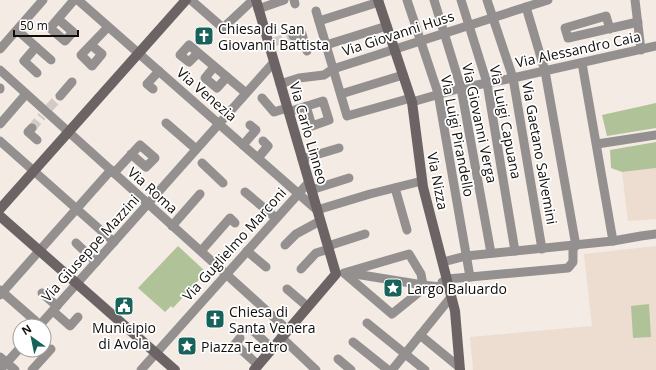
<svg xmlns="http://www.w3.org/2000/svg" width="656" height="370" font-family="'Open Sans',sans-serif">
<style>
.built{fill:#ecddd0}
.green{fill:#b0c398}
.lines{fill:none;stroke-linecap:round;stroke-linejoin:round}
.street-tunnel{stroke:#d2cac3;stroke-width:9;stroke-dasharray:9 4.5;stroke-linecap:butt}
.street{stroke:#959090;stroke-width:9}
.secondary{stroke:#6c6464;stroke-width:10}
.labels{text-anchor:middle;dominant-baseline:central;stroke-width:3.5;stroke-linejoin:round;paint-order:stroke}
.poi-label{font-size:14px;fill:#100d0b;stroke:#fff;text-anchor:start}
.street-label{font-size:14px;fill:#100d0b;stroke:#fff}
</style>
<rect width="100%" height="100%" fill="#f4ebe4"/>
<g class="built">
<path d="M656,168V219L628,221L622,172Z"/>
<path d="M656,246V370H473L470,337L592,326L584,254Z"/>
</g>
<g class="green">
<path d="M656,103V128L607,136L602,115Z"/>
<path d="M656,142V168L622,172L611,168L610,150Z"/>
<path d="M178,246L206,272L173,308L171,306L165,312L138,288Z"/>
<path d="M649,304L651,337L633,338L631,306Z"/>
</g>
<g class="lines">
<g class="street-tunnel">
<path d="M274,42L293,36"/>
<path d="M49,108L60,96"/>
<path d="M32,128L42,116"/>
</g>
<g class="street">
<path d="M78,0L317,210L370,194L422,181"/>
<path d="M191,0L223,28L253,0"/>
<path d="M294,0L295,4"/>
<path d="M407,0L438,93L470,277L568,268L573,262V246"/>
<path d="M434,0L461,88L491,253"/>
<path d="M461,0L487,83L515,251"/>
<path d="M487,0L513,78L542,249"/>
<path d="M635,0L641,50"/>
<path d="M526,7L545,71L576,246"/>
<path d="M258,9L284,0"/>
<path d="M316,11L347,116L411,98"/>
<path d="M58,19L73,32L65,41L50,28L74,0"/>
<path d="M319,21L379,2"/>
<path d="M610,29L606,16L565,28L568,38L638,22"/>
<path d="M17,30L51,60"/>
<path d="M293,36L302,34L307,51"/>
<path d="M91,45L102,54L92,66L81,55L108,27"/>
<path d="M326,45L387,26"/>
<path d="M36,47L24,61L37,73"/>
<path d="M0,49L43,0"/>
<path d="M198,53L189,62L180,55L189,45L246,93"/>
<path d="M582,63L613,241"/>
<path d="M214,67L205,78L217,88L227,77"/>
<path d="M0,70L288,330"/>
<path d="M280,84L299,78L324,75L333,69L548,0"/>
<path d="M0,89V88"/>
<path d="M153,89L147,84L159,71"/>
<path d="M341,94L403,75"/>
<path d="M60,96L72,82"/>
<path d="M262,98L274,112L287,108"/>
<path d="M412,102L461,88L513,78L656,46"/>
<path d="M288,112L323,101L329,120L312,126L306,106"/>
<path d="M166,123L196,149"/>
<path d="M0,124L26,94"/>
<path d="M32,128L28,132L37,140"/>
<path d="M0,141L114,242"/>
<path d="M597,144L656,135"/>
<path d="M243,145L256,130L250,125"/>
<path d="M258,158L268,146L263,141"/>
<path d="M302,159L339,148"/>
<path d="M202,163L223,183"/>
<path d="M114,173L140,145L155,158L146,167L131,154"/>
<path d="M395,188L407,230"/>
<path d="M311,190L349,178"/>
<path d="M245,192L276,218"/>
<path d="M172,226L200,194"/>
<path d="M76,243L96,262"/>
<path d="M285,245L296,234L320,221"/>
<path d="M328,246L365,234"/>
<path d="M201,251L230,218L235,223"/>
<path d="M247,251L266,267"/>
<path d="M409,254L421,274L423,285L418,293L392,314L344,273Z"/>
<path d="M443,262L466,256L613,241L641,236L656,234"/>
<path d="M301,269L316,253L329,249"/>
<path d="M349,273L423,285L449,288"/>
<path d="M442,282L447,279L470,277"/>
<path d="M287,289L308,307"/>
<path d="M0,290L40,325"/>
<path d="M42,293L57,306"/>
<path d="M0,295L111,170"/>
<path d="M53,311L70,326L78,317"/>
<path d="M367,323L425,370"/>
<path d="M39,326L274,62"/>
<path d="M251,329L272,348"/>
<path d="M420,335L459,367"/>
<path d="M281,337L316,370"/>
<path d="M240,338L235,344L258,365"/>
<path d="M353,342L388,370"/>
<path d="M0,357L15,370"/>
<path d="M338,359L351,370"/>
<path d="M0,370L20,348"/>
<path d="M32,370L51,349"/>
<path d="M141,370L309,182"/>
<path d="M392,370L451,297"/>
</g>
<g class="secondary">
<path d="M378,0L412,102L423,187L455,311L460,370"/>
<path d="M0,209L186,0"/>
<path d="M0,216L175,370"/>
<path d="M254,370L336,274L256,0"/>
</g>
</g>
<defs>
<g id="church-square" transform="scale(1)"><rect x="-9" y="-9" width="18" height="18" rx="4" fill="#17625a" stroke="#fff"/><path d="M-1.2-6h2.4v3.5h3.3v2.4h-3.3V6h-2.4V-.1h-3.3v-2.4h3.3Z" fill="#fff"/></g>
<g id="sight-square" transform="scale(1)"><rect x="-9" y="-9" width="18" height="18" rx="4" fill="#17625a" stroke="#fff"/><path d="M0-6L1.8-2.2L6-1.7L2.9 1.2L3.7 5.4L0 3.3L-3.7 5.4L-2.9 1.2L-6-1.7L-1.8-2.2Z" fill="#fff"/></g>
<g id="civic-square" transform="scale(1)"><rect x="-9" y="-9" width="18" height="18" rx="4" fill="#17625a" stroke="#fff"/><path d="M-.6-6.5H3V-4.5H.6V-3L4-1V1h2V6H-6V1h2V-1L-.6-3ZM-1.2 2.5V6h2.4V2.5Z" fill="#fff"/></g>
</defs>
<g fill-rule="evenodd">
<use href="#church-square" x="204" y="36"/>
<use href="#sight-square" x="393" y="288"/>
<use href="#civic-square" x="124" y="306"/>
<use href="#church-square" x="215" y="319"/>
<use href="#sight-square" x="187" y="346"/>
</g>
<g class="labels">
<g class="poi-label">
<text x="218" y="28">Chiesa di San<tspan x="218" dy="16">Giovanni Battista</tspan></text>
<text x="407" y="288">Largo Baluardo</text>
<text x="229" y="311">Chiesa di<tspan x="229" dy="16">Santa Venera</tspan></text>
<text x="124" y="327" text-anchor="middle">Municipio<tspan x="124" dy="16">di Avola</tspan></text>
<text x="201" y="346">Piazza Teatro</text>
</g>
<g class="street-label">
<text transform="translate(398 33) rotate(-18)">Via Giovanni Huss</text>
<text transform="translate(578 49) rotate(-12)">Via Alessandro Caia</text>
<text transform="translate(207 94) rotate(41)">Via Venezia</text>
<text transform="translate(506 122) rotate(79)">Via Luigi Capuana</text>
<text transform="translate(480 123) rotate(78)">Via Giovanni Verga</text>
<text transform="translate(309 133) rotate(74)">Via Carlo Linneo</text>
<text transform="translate(458 136) rotate(79)">Via Luigi Pirandello</text>
<text transform="translate(540 153) rotate(80)">Via Gaetano Salvemini</text>
<text transform="translate(438 181) rotate(79)">Via Nizza</text>
<text transform="translate(153 190) rotate(42)">Via Roma</text>
<text transform="translate(234 244) rotate(-48)">Via Guglielmo Marconi</text>
<text transform="translate(90 248) rotate(-48)">Via Giuseppe Mazzini</text>
</g>
</g>
<g transform="translate(32 338) rotate(327)"><circle r="19" fill="#ffffff" stroke="#9f9e9d"/>
<path d="M0-3L7 15L0 10L-7 15Z" fill="#17625a"/>
<text y="-6" font-size="11" font-weight="bold" text-anchor="middle" fill="#100d0b">N</text>
</g>
<path d="M14 30v6h64v-6" fill="none" stroke="#100d0b" stroke-width="2"/>
<text x="20" y="30" font-size="12" fill="#100d0b" stroke="#ffffff" stroke-width="3" paint-order="stroke">50 m</text>
</svg>
